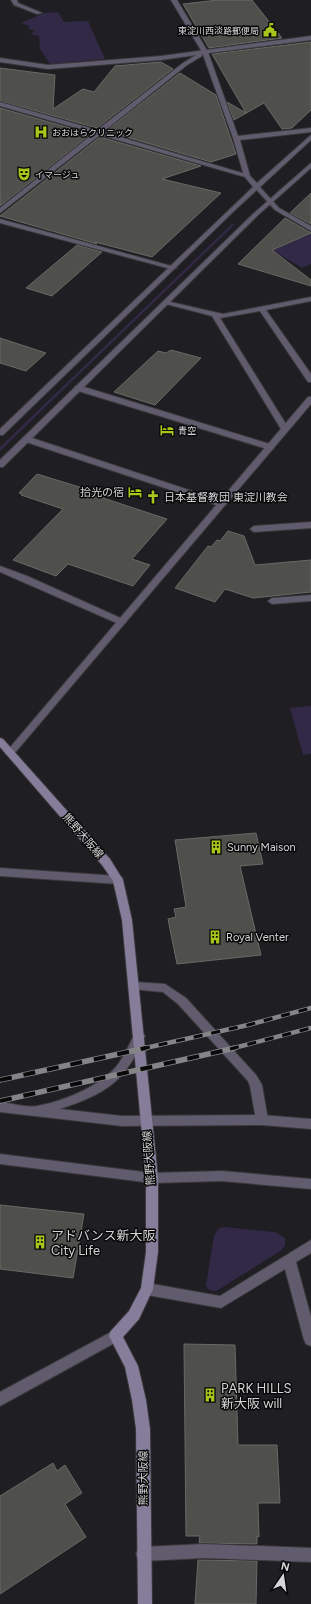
<svg xmlns="http://www.w3.org/2000/svg" width="311" height="1604" font-family="Figtree,'Noto Sans JP',sans-serif">
<style>
.green{fill:#322946}
.building{fill:#4f504c;stroke:#696a66}
.lines{fill:none;stroke-linecap:round;stroke-linejoin:round}
.minor-casing{stroke:#39383b;stroke-width:2}
.tertiary-casing{stroke:#39383b;stroke-width:2}
.secondary-casing{stroke:#39383b;stroke-width:2}
.minor{fill:#605b6d;fill-rule:evenodd}
.tertiary{fill:#605b6d;fill-rule:evenodd}
.secondary{fill:#857d9a;fill-rule:evenodd}
.rail-far1-casing{stroke:#858487;stroke-width:4.5}
.rail-casing{stroke:#858487;stroke-width:5.5}
.rail-far1{stroke:#09090a;stroke-width:3;stroke-dasharray:9;stroke-linecap:butt}
.rail{stroke:#09090a;stroke-width:4;stroke-dasharray:12;stroke-linecap:butt}
.labels{text-anchor:middle;dominant-baseline:central;stroke-width:3;stroke-linejoin:round;paint-order:stroke}
.far-poi-label{font-size:9px;fill:#d6d6d8;stroke:#09090a;text-anchor:start}
.poi-label{font-size:11px;fill:#d6d6d8;stroke:#09090a;text-anchor:start}
.street-label{font-size:11px;fill:#d6d6d8;stroke:#09090a}
.near-poi-label{font-size:13px;fill:#d6d6d8;stroke:#09090a;text-anchor:start}
</style>
<rect width="100%" height="100%" fill="#1f1e22"/>
<g class="green">
<path d="M58,12L64,22L88,21L105,59L50,64L40,49L39,36L30,34L35,31L27,28L30,26L21,23L44,13Z"/>
<path d="M232,224H235L0,451V447Z"/>
<path d="M310,234L311,235V264L302,268L272,250Z"/>
<path d="M311,706V754L303,755L290,708Z"/>
<path d="M224,1227L275,1232L285,1238V1245L282,1250L218,1290C213,1292 208,1291 206,1285L214,1236L218,1229Z"/>
</g>
<g class="building">
<path d="M218,0H252L282,38L209,48L183,4Z"/>
<path d="M311,42V110L292,128L282,129L264,103L234,120L227,102L246,113L212,54Z"/>
<path d="M161,62L173,69L97,128L0,101V68L55,75L53,109L83,89L94,92L115,66Z"/>
<path d="M180,73L216,95L236,154L211,162L106,131Z"/>
<path d="M0,108L91,134L0,206Z"/>
<path d="M100,137L201,166L162,179L221,193L152,257L95,242L97,244L0,216Z"/>
<path d="M311,193V224L290,213Z"/>
<path d="M285,218L311,233L272,250L311,280V286L238,264Z"/>
<path d="M77,245L102,252L52,296L26,288Z"/>
<path d="M0,338L46,353L26,371L0,363Z"/>
<path d="M171,350L201,358L155,405L114,392L158,351L166,353Z"/>
<path d="M37,474L102,494L100,497L167,519L132,559L150,565L133,586L68,564L56,576L13,560L63,509L21,495L22,494L19,493Z"/>
<path d="M228,531L244,536L255,565L311,560V592L253,598L225,589L215,602L175,588L208,546L211,547L217,540L220,541Z"/>
<path d="M256,833L263,864L240,866L261,955L177,964L168,919L176,917L174,909L186,907L175,840Z"/>
<path d="M0,1205L84,1214L73,1278L0,1269Z"/>
<path d="M184,1344L235,1345L238,1445H277L280,1503H258L259,1537L257,1536V1544L199,1543L200,1536H186Z"/>
<path d="M53,1463L57,1471L65,1465L82,1493L65,1504L86,1537L0,1594V1496Z"/>
<path d="M198,1560L257,1561L256,1604H195Z"/>
</g>
<g class="lines">
<g class="minor-casing">
<g id="minor">
<path d="M11,0H17L18,3L42,13L37,14L14,5Z"/>
<path d="M171,0H177L208,52L238,136L311,128V132L240,140L250,176L249,177L244,176L233,138L202,52Z"/>
<path d="M255,186H259L279,208L311,226V231L275,210L255,188Z"/>
<path d="M0,219L175,267L177,268L171,269L0,223Z"/>
<path d="M311,297V301L266,310L311,374V382H308L260,311L220,318L289,429L285,431L281,429L212,316L162,303L166,301L223,314Z"/>
<path d="M75,386H81L273,445L274,447L273,449H267L75,390Z"/>
<path d="M23,437H29L225,502L226,504L222,507L219,506L23,441Z"/>
<path d="M311,522V528L254,532L250,529L254,526Z"/>
<path d="M0,566L27,576L125,620L126,622L122,625L119,624L0,572Z"/>
<path d="M311,595V601L272,604L268,601L272,598Z"/>
<path d="M0,868L118,876L122,877L123,880L122,883L118,884L0,876Z"/>
<path d="M135,982L165,984L186,998L256,1075L262,1085L268,1120L266,1124L262,1125L258,1124L256,1120L250,1086L248,1081L178,1004L163,992L131,989L129,986L131,983Z"/>
<path d="M311,1240V1253L296,1262L311,1317V1346L306,1344L304,1340L285,1269L221,1308L147,1295L143,1293L141,1289L143,1285L147,1283L220,1296Z"/>
<path d="M204,1544L311,1548V1562L204,1558L143,1561L138,1559L136,1554L138,1549L143,1547Z"/>
</g>
</g>
<g class="tertiary-casing">
<g id="tertiary">
<path d="M311,36V40L202,54V56L187,65L103,132L249,175L257,183L311,135V140L235,210L3,435H0V429L253,187L245,177L100,135L0,213V208L94,133L0,106V102L97,130L183,63L196,55L161,60L48,69L0,62V58L48,65L161,56Z"/>
<path d="M311,163V168L257,216L3,467H0V460L253,214Z"/>
<path d="M308,397H311V404L13,755H7L5,753L7,751Z"/>
<path d="M139,1031L143,1033L145,1036C125,1082 107,1093 60,1109L122,1116L262,1115L311,1119V1129L262,1125L122,1126L0,1112V1102C11,1103 26,1108 37,1106C61,1102 99,1087 116,1067C124,1057 129,1045 135,1033Z"/>
<path d="M0,1154L152,1173L222,1171L311,1179V1189L222,1181L152,1183L0,1164Z"/>
<path d="M115,1330L120,1332L121,1336L120,1340L0,1406V1392Z"/>
</g>
</g>
<g class="secondary-casing">
<path id="secondary" d="M0,738L3,739L110,859L123,880L132,920L158,1178V1252L153,1289L139,1319L123,1337L138,1366L146,1400L150,1429L152,1604H138L136,1429L132,1400L125,1367L109,1336L110,1332L129,1311L141,1288L146,1252V1178L122,920L113,881L102,865L0,747Z"/>
</g>
<use href="#minor" class="minor"/>
<use href="#tertiary" class="tertiary"/>
<use href="#secondary" class="secondary"/>
<g class="rail-far1-casing">
<g id="rail-far1">
<path d="M141,1049L248,1025L311,1008"/>
<path d="M230,1049L311,1028"/>
</g>
</g>
<g class="rail-casing">
<g id="rail">
<path d="M0,1080L146,1048"/>
<path d="M0,1101L235,1048"/>
</g>
</g>
<use href="#rail-far1" class="rail-far1"/>
<use href="#rail" class="rail"/>
</g>
<defs>
<g id="civic-bare" transform="scale(1.08)"><path d="M-.6-6.5H3V-4.5H.6V-3L4-1V1h2V6H-6V1h2V-1L-.6-3ZM-1.2 2.5V6h2.4V2.5Z" fill="#a8c71b" stroke="#09090a" stroke-width="2.5" paint-order="stroke"/></g>
<g id="hospital-bare" transform="scale(1.08)"><path d="M-5-5h3v3.5h4V-5h3V5h-3V1.5h-4V5h-3Z" fill="#a8c71b" stroke="#09090a" stroke-width="2.5" paint-order="stroke"/></g>
<g id="theatre-bare" transform="scale(1.08)"><path d="M-5-5.5Q0-4 5-5.5V0Q5 5 0 6Q-5 5-5 0ZM-3.3-2.5H-1v1.5H-3.3ZM1-2.5H3.3v1.5H1ZM-2.8 1Q0 5.5 2.8 1Z" fill="#a8c71b" stroke="#09090a" stroke-width="2.5" paint-order="stroke"/></g>
<g id="hotel-bare" transform="scale(1.08)"><path d="M-6-4.5h1.5V1H6V5H4.5V3h-9V5H-6ZM-4 0a1.8 1.8 0 1 1 3.6 0ZM.5 0V-2.5h3Q6-2.5 6 0Z" fill="#a8c71b" stroke="#09090a" stroke-width="2.5" paint-order="stroke"/></g>
<g id="church-bare" transform="scale(1.08)"><path d="M-1.2-6h2.4v3.5h3.3v2.4h-3.3V6h-2.4V-.1h-3.3v-2.4h3.3Z" fill="#a8c71b" stroke="#09090a" stroke-width="2.5" paint-order="stroke"/></g>
<g id="building-bare" transform="scale(1.08)"><path d="M-4-6H4V6H1V3H-1V6H-4ZM-2.5-4.3h1.7v1.8h-1.7ZM.8-4.3h1.7v1.8H.8ZM-2.5-1h1.7V.8h-1.7ZM.8-1h1.7V.8H.8Z" fill="#a8c71b" stroke="#09090a" stroke-width="2.5" paint-order="stroke"/></g>
</defs>
<g fill-rule="evenodd">
<use href="#civic-bare" x="270" y="30"/>
<use href="#hospital-bare" x="41" y="132"/>
<use href="#theatre-bare" x="24" y="174"/>
<use href="#hotel-bare" x="167" y="430"/>
<use href="#hotel-bare" x="135" y="492"/>
<use href="#church-bare" x="153" y="497"/>
<use href="#building-bare" x="216" y="847"/>
<use href="#building-bare" x="215" y="937"/>
<use href="#building-bare" x="40" y="1242"/>
<use href="#building-bare" x="210" y="1395"/>
</g>
<g class="labels">
<g class="far-poi-label">
<text x="259" y="30" text-anchor="end">東淀川西淡路郵便局</text>
<text x="52" y="132">おおはらクリニック</text>
<text x="35" y="174">イマージュ</text>
<text x="178" y="430">青空</text>
</g>
<g class="poi-label">
<text x="124" y="492" text-anchor="end">拾光の宿</text>
<text x="164" y="497">日本基督教団 東淀川教会</text>
<text x="227" y="847">Sunny Maison</text>
<text x="226" y="937">Royal Venter</text>
</g>
<g class="street-label">
<text transform="translate(83 836) rotate(49)">熊野大阪線</text>
<text transform="translate(149 1158) rotate(-94)">熊野大阪線</text>
<text transform="translate(143 1478) rotate(-90)">熊野大阪線</text>
</g>
<g class="near-poi-label">
<text x="51" y="1235">アドバンス新大阪<tspan x="51" dy="15">City Life</tspan></text>
<text x="221" y="1388">PARK HILLS<tspan x="221" dy="15">新大阪 will</tspan></text>
</g>
</g>
<g transform="translate(283 1576) rotate(13)" stroke="#09090a" stroke-width="3" paint-order="stroke">
<path d="M0-3L7 15L0 10L-7 15Z" fill="#d6d6d8"/>
<text y="-6" font-size="11" font-weight="bold" text-anchor="middle" fill="#d6d6d8">N</text>
</g>
</svg>
